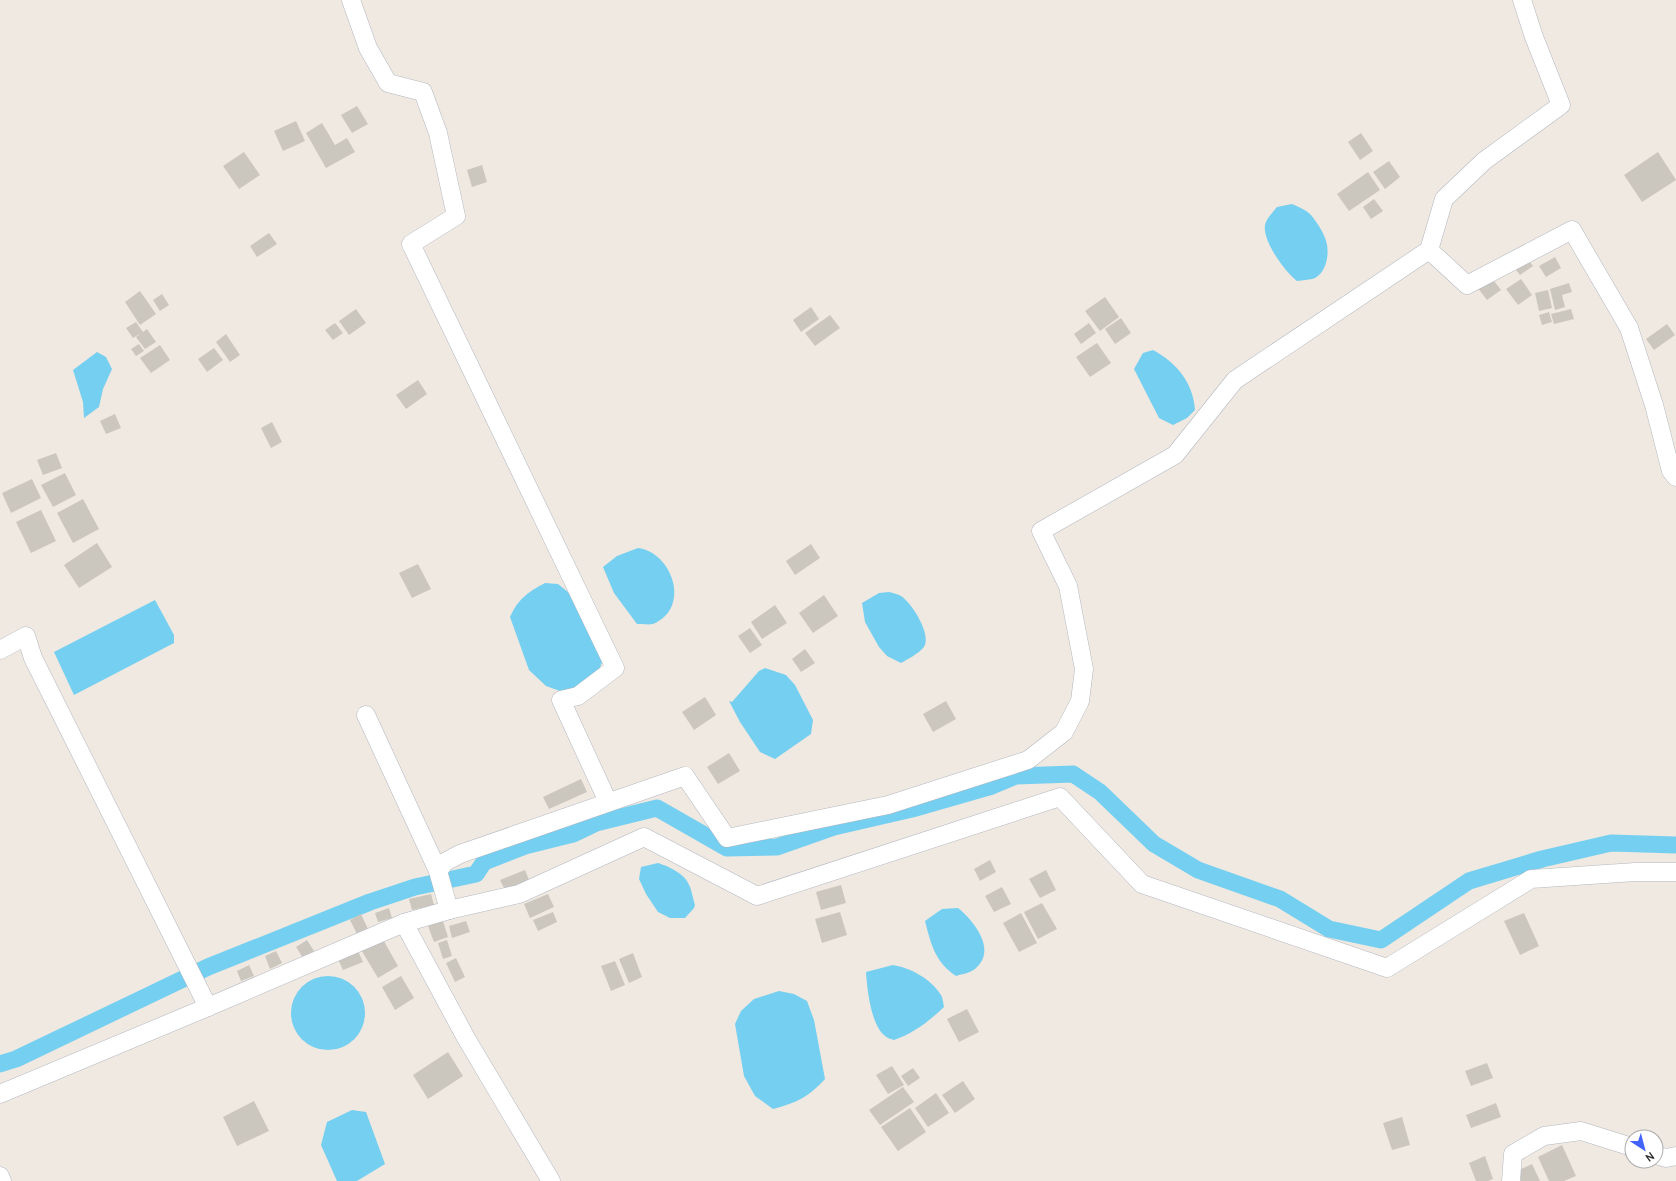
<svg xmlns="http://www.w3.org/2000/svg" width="1676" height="1181" font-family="Cabin,sans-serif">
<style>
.water{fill:#75cff0}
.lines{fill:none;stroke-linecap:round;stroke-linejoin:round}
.canal{stroke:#75cff0;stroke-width:17}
.building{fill:#cbc7bf}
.minor-casing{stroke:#b4b7c1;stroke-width:19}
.minor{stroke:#fff;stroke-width:18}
</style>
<rect width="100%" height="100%" fill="#efe9e1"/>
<g class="water">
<path d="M1292,204C1299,207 1306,210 1311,215C1317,222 1326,236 1327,245C1329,256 1326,272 1315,278C1310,280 1302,280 1297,281C1285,272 1259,237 1266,222C1268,217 1273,212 1277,207Z"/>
<path d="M1153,350C1177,363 1193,383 1195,410L1187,418L1173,425L1159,418L1134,369L1143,353Z"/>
<path d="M97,352L106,357L112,369L103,389L99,407L84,418L83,402L73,370Z"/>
<path d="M638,548C672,552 692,608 653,624C649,625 642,624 637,624L614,593L603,567L617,556Z"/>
<path d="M545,583L558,584L568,592L589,629L602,656V662L598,673L573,689L560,691L546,686L529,670L510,617C518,599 528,592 545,583Z"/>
<path d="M889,592C893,593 898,594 901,596C912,603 932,635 924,647C918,654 908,659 901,663L887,656L879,647L865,622L862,603L879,593Z"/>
<path d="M155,600L174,635V643L74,695L54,652Z"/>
<path d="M765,668L786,675L795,685L813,720L811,734L775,759L760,752L740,722L729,701L732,702L759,671Z"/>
<path d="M658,863C670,867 686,874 690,887C692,892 693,899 695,905L694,908L685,918H670L658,912L646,894L639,879L641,867Z"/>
<path d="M958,908C974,921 997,950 976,968C971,973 962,974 956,976C935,962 931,944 925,921L942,909Z"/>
<path d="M893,965C911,968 931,979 941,995C943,998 943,1003 944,1007C928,1022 914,1033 894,1040C891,1039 887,1038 885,1036C871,1025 867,989 866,972Z"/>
<circle cx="328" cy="1013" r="37"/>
<path d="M779,991L794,994L807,1001L814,1020L825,1079C807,1098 798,1102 773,1109L755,1096L744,1076L735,1024L741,1011L754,999Z"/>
<path d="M352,1110L366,1112L385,1164L357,1181H337L321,1145L327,1122Z"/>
</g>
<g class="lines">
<path class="canal" d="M0,1064L16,1059L208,967L370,902L415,887L476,874L484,862L525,846L573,834L596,823L657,808L727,848L777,847L834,827L912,809L992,786L1016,776L1073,774L1100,792L1154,844L1198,870L1280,899L1329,929L1381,940L1469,881L1542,859L1611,843L1676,845"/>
</g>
<g class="building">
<path d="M357,106L368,124L352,133L341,115Z"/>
<path d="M296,121L305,141L283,151L274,131Z"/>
<path d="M322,123L335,145L347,138L355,152L326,168L306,133Z"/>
<path d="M1361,133L1373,151L1360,160L1348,142Z"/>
<path d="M244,152L260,175L239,189L223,166Z"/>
<path d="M1658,152L1676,180L1642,202L1624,175Z"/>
<path d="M1389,161L1400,177L1385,189L1373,172Z"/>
<path d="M482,165L487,182L472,187L467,170Z"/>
<path d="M1368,172L1380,190L1349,211L1337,194Z"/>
<path d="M1374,199L1383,211L1371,219L1363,207Z"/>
<path d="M269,233L277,244L257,257L250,246Z"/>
<path d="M1526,257L1533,266L1520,275L1513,266Z"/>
<path d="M1555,257L1561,268L1546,277L1539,266Z"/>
<path d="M1491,277L1501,290L1487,300L1477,287Z"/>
<path d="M1521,279L1532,295L1518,305L1506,289Z"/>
<path d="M1569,283L1572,292L1562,295L1565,307L1555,310L1550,289Z"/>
<path d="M1548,290L1552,308L1539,311L1535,293Z"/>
<path d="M140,291L156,314L140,325L125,302Z"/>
<path d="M162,294L169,305L160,311L153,300Z"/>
<path d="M1105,297L1119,317L1100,331L1085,311Z"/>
<path d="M811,307L819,319L801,332L793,320Z"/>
<path d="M356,309L366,323L349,335L339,321Z"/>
<path d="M1571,309L1574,319L1554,324L1551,314Z"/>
<path d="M1549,312L1552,322L1542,325L1539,315Z"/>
<path d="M830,315L840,328L815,346L805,333Z"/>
<path d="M1121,318L1131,333L1115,344L1105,329Z"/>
<path d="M136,322L143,332L147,329L156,342L145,349L136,337L141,333L133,338L126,328Z"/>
<path d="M335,323L343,333L333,340L325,330Z"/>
<path d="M1089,323L1096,333L1081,344L1074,334Z"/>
<path d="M1667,324L1675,335L1654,350L1646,339Z"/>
<path d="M226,334L240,355L230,362L216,342Z"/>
<path d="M1097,343L1111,363L1090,377L1076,357Z"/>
<path d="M139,344L144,351L136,356L131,349Z"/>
<path d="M160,345L170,360L151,373L140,358Z"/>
<path d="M214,348L223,360L207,372L198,359Z"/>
<path d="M418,380L427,394L406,409L396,395Z"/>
<path d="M115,414L121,428L106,434L100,421Z"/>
<path d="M272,422L282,442L271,448L261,428Z"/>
<path d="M56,453L62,468L43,475L37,460Z"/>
<path d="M65,473L76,495L53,507L41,485Z"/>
<path d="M32,479L41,498L11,513L2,493Z"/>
<path d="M83,499L99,529L73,543L57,513Z"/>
<path d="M41,510L56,541L31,553L16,522Z"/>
<path d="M97,543L112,567L79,588L64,565Z"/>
<path d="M811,544L820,558L795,575L786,561Z"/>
<path d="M418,564L431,589L412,598L399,573Z"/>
<path d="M824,595L838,616L813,633L799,613Z"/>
<path d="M775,605L787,623L762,639L751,622Z"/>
<path d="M750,628L762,645L750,653L738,636Z"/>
<path d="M805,649L815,663L801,672L792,659Z"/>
<path d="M705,697L716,715L694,730L682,712Z"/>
<path d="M946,701L956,719L933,732L923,714Z"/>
<path d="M729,753L740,771L718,784L707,767Z"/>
<path d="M581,779L587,792L549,809L543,797Z"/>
<path d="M990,860L996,872L980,881L974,869Z"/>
<path d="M525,870L529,880L505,890L500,880Z"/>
<path d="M1046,870L1056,890L1040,898L1029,879Z"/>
<path d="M841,885L846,903L821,910L816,892Z"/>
<path d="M1002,887L1011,904L994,912L985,896Z"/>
<path d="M431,894L434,905L412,910L409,899Z"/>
<path d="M548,894L554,907L530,918L524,904Z"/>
<path d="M1042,903L1057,929L1038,939L1024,912Z"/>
<path d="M389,908L392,918L378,922L375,913Z"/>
<path d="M553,912L557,922L538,931L533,920Z"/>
<path d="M840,912L847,935L822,943L815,919Z"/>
<path d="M1021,913L1037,943L1019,952L1003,923Z"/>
<path d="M1524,913L1539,946L1520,955L1504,921Z"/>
<path d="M361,914L368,929L357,934L350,920Z"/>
<path d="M443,921L448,937L434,942L428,926Z"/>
<path d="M466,921L470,932L452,938L449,926Z"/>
<path d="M381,936L398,966L378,978L360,948Z"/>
<path d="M307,940L314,951L303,958L296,947Z"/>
<path d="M447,940L452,956L443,959L438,943Z"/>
<path d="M276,951L282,963L270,969L265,956Z"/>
<path d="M358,951L363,962L343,970L338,959Z"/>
<path d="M633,953L642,977L629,983L619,959Z"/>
<path d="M456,958L465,977L455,982L446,963Z"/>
<path d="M615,961L625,985L611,991L601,966Z"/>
<path d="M249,965L254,976L241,981L237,971Z"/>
<path d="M401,976L414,998L395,1010L382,987Z"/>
<path d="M967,1009L979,1032L959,1042L947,1019Z"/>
<path d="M448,1052L463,1076L428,1099L413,1075Z"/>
<path d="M1487,1063L1493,1078L1471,1086L1465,1071Z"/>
<path d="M892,1066L904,1085L888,1094L876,1075Z"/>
<path d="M913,1068L920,1078L908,1086L901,1076Z"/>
<path d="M963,1081L975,1099L955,1113L942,1095Z"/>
<path d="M903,1087L914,1102L880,1125L869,1110Z"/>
<path d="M936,1093L949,1113L928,1127L915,1108Z"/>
<path d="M254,1101L269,1131L237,1146L223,1117Z"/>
<path d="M1496,1103L1501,1117L1471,1128L1466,1115Z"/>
<path d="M910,1108L926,1132L898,1151L881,1127Z"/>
<path d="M1402,1117L1410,1145L1392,1150L1383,1123Z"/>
<path d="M1562,1145L1576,1176L1564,1181H1549L1538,1157Z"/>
<path d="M1485,1156L1493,1179L1488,1181H1476L1469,1163Z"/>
<path d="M1532,1164L1540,1181H1521L1517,1171Z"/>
</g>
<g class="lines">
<g class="minor-casing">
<g id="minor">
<path d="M351,0L368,48L388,83L423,92L438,133L456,216L411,244L615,668L578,696L561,700L608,802"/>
<path d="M1429,250L1467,285L1572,230L1629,328L1654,405L1671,471L1676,477"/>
<path d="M0,650L26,636L33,658L208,1007"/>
<path d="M366,715L438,871L449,910"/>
<path d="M438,871L445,862L460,854L685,776L727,838L888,805L1028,760L1064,732L1080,701L1084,669L1068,586L1041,531L1175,455L1235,380L1429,250L1444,199L1484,161L1561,105L1534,37L1522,0"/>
<path d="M404,923L466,1038L551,1181"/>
<path d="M0,1094L208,1007L404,923L449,910L519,894L644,837L757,896L1060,797L1142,884L1387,968L1531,879L1635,872H1676"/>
<path d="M1656,1155L1666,1158L1676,1156"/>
<path d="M0,1176L2,1181"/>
<path d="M1511,1181L1513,1154L1544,1136L1581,1131L1632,1147"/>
</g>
</g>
<use href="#minor" class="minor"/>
</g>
<g transform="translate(1644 1149) rotate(144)"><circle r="19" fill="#ffffff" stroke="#ababab"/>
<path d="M0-3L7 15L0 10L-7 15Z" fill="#4264fb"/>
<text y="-6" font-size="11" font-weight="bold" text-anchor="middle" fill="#2e2e2e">N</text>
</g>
</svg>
